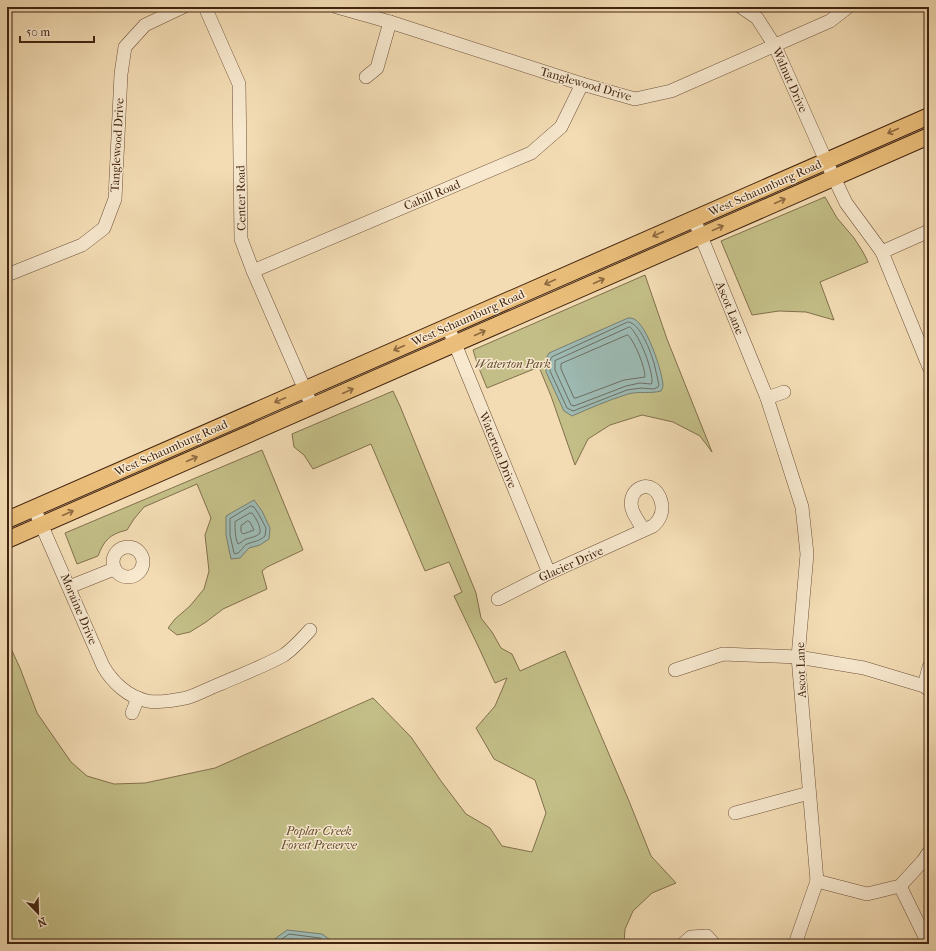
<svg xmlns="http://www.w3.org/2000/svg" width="936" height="951" font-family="'IM FELL French Canon',serif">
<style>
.green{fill:#c3be87;stroke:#82704c}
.water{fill:#9dbab3;stroke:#787e72}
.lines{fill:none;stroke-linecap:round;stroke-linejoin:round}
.shore{stroke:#6f6e62;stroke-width:1}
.minor-casing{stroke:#6e5139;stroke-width:14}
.major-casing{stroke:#412310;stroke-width:18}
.minor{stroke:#f7e8ce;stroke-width:13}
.major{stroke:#eabe7a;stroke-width:16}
.oneway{stroke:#8d6940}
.labels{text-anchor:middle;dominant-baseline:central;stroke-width:3;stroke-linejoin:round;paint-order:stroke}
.street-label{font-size:12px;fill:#412310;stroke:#f7e8ce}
.park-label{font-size:12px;font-style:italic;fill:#624a2e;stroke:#f7e8ce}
</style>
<rect width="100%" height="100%" fill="#f3dcb4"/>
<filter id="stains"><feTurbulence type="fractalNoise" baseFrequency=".005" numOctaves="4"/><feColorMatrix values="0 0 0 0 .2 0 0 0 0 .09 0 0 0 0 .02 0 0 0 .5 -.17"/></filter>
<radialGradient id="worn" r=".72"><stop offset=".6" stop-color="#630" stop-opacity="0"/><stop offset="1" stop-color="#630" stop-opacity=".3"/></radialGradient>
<g class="green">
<path d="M825,197L837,218L854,238L863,252L868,262L820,282L834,320L806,312L779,311L752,315L721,241Z"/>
<path d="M645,275L667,339L712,452L700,436L673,422L642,415L610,425L588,439L575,465L551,396L539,367L487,388L478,366L473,350Z"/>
<path d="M393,391L400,406L476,593L481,618L492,632L501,648L512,654L520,671L565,651L629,801L651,856L676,883L652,893L633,911L625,929L624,944H7V640L20,668L37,713L71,762L87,776L114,784L145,783L215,768L373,698L411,737L441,781L466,814L490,828L502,846L532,852L546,813L535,780L494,759L476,728L495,706L507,678L495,683L479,648L454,596L462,592L449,562L425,571L371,444L313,469L304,455L294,447L292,434Z"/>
<path d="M262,450L303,550L267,567L262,571L267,589L223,609L206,622L190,632L177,635L168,628L175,619L190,606L204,589L209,571L205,535L211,518L197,484L144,507L134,519L127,530C110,534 104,540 98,556L77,564L65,533Z"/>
</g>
<g class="water">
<path d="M628,318C629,318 633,318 634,319C647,325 662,371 663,385C663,387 662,389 661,391C650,394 639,391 628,394C609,400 590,408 572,416L564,411L546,372V359L549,353Z"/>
<path d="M254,500L262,511L270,528L269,539L260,545L249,548L240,558L231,559L226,535V516Z"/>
<path d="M287,930L322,934L336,944H270L272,941Z"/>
</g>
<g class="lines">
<g class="shore">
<path d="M628,322C640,322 651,353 654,363C656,370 657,378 659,385L658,387L654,389L641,388L627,390L573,411L567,408L550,371V360L552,357Z"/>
<path d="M630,327C640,336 653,370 652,383L651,384L640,383L626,386L574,406L571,405L555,370V361Z"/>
<path d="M628,335C635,342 645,367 645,377L624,380L576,398H574L561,369V364Z"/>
<path d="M251,506L254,507L258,513L266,528L265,536C258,542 255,541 247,544C242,547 241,553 235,554L234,553L230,535V519Z"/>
<path d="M250,513H252C256,518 261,527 260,533C255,538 250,537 244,540C242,542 240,543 238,544C235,538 235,529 235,522Z"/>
<path d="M248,521L250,522L254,530L243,534L241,532V526Z"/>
<path d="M275,944L289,934L320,938L330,944"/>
<path d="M283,944L290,939L319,943L321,944"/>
</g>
<g class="minor-casing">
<g id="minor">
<path d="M205,7L239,84L241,239L253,271L312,406"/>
<path d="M337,7L390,22L582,84L635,99L671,91L830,21L848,7"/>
<path d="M741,7L757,18L775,46L826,161L846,203L882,252L929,367"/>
<path d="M366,77L377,68L390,22"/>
<path d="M694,219L767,398L802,507L807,554L798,657L817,881L795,944"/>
<path d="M882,252L929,231"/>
<path d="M253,271L531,153L561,127L582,84"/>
<path d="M7,275L82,245L104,228L115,199L121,74L125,47L145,25L183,7"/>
<path d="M448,327L549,573"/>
<path d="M767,398L784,392"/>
<path d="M34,508L103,666C112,682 128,697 147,701C157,703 176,700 186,698C197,695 209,688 220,684C240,675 265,666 284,655C294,648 302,639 310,630"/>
<circle cx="128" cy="562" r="15"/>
<path d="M69,587L114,569"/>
<path d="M498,599L549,573L653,526C660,520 664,511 661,501C654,476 626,487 632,509C634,516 640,524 644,530"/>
<path d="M675,670L723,654L798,657L864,668L924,686L929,690"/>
<path d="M924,686L929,667"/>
<path d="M132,713L138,698"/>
<path d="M735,813L809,793"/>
<path d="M817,881L867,894L900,886L923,861L929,852"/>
<path d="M900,886L928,943"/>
<path d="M683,944L691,937L707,936L714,944"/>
</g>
</g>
<g class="major-casing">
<g id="major">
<path d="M7,520L929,116"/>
<path d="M7,540L929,136"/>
</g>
</g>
<use href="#minor" class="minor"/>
<use href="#major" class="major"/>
</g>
<defs><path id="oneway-shaft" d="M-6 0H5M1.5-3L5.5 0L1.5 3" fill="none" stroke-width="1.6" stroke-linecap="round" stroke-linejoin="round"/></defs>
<g class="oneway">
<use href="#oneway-shaft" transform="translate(893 131) rotate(156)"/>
<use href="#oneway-shaft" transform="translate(780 201) rotate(-24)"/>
<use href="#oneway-shaft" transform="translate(718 228) rotate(-24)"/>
<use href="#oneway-shaft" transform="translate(658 234) rotate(156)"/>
<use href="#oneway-shaft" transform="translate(599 281) rotate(-24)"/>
<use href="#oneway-shaft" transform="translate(550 282) rotate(156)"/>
<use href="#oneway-shaft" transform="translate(480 333) rotate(-24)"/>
<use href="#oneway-shaft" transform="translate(399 348) rotate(156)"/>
<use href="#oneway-shaft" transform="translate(348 391) rotate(-24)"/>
<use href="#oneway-shaft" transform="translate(280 400) rotate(157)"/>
<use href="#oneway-shaft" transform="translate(192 459) rotate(-24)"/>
<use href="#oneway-shaft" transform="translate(68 513) rotate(-24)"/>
</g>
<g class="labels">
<g class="street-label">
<text transform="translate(790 80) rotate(66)">Walnut Drive</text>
<text transform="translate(586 84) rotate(16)">Tanglewood Drive</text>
<text transform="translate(117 145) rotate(-87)">Tanglewood Drive</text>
<text transform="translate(765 188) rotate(-24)">West Schaumburg Road</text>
<text transform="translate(432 195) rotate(-23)">Cahill Road</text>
<text transform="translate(241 198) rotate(-91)">Center Road</text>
<text transform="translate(730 308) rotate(68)">Ascot Lane</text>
<text transform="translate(468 318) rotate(-24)">West Schaumburg Road</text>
<text transform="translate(171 448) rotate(-24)">West Schaumburg Road</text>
<text transform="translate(498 450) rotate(68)">Waterton Drive</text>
<text transform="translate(571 564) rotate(-24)">Glacier Drive</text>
<text transform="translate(79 609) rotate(67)">Moraine Drive</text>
<text transform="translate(801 670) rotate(-92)">Ascot Lane</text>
</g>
<g class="park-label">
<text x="513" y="364">Waterton Park</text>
<text x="319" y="831">Poplar Creek<tspan x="319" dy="14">Forest Preserve</tspan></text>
</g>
</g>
<rect width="936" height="951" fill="none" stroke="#f3dcb4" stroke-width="24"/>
<rect x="8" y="8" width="920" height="935" fill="none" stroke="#412310" stroke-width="2"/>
<rect x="12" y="12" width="912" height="927" fill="none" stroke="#412310"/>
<g transform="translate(38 913) rotate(157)" stroke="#f7e8ce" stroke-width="3" paint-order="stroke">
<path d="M0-3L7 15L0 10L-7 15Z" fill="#412310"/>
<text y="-6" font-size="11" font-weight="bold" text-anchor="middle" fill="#412310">N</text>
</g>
<path d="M20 36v6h74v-6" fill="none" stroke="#412310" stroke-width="2"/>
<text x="26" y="36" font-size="12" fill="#412310" stroke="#f7e8ce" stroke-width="3" paint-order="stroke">50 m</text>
<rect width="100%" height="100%" filter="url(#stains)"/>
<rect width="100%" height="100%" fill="url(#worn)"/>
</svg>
